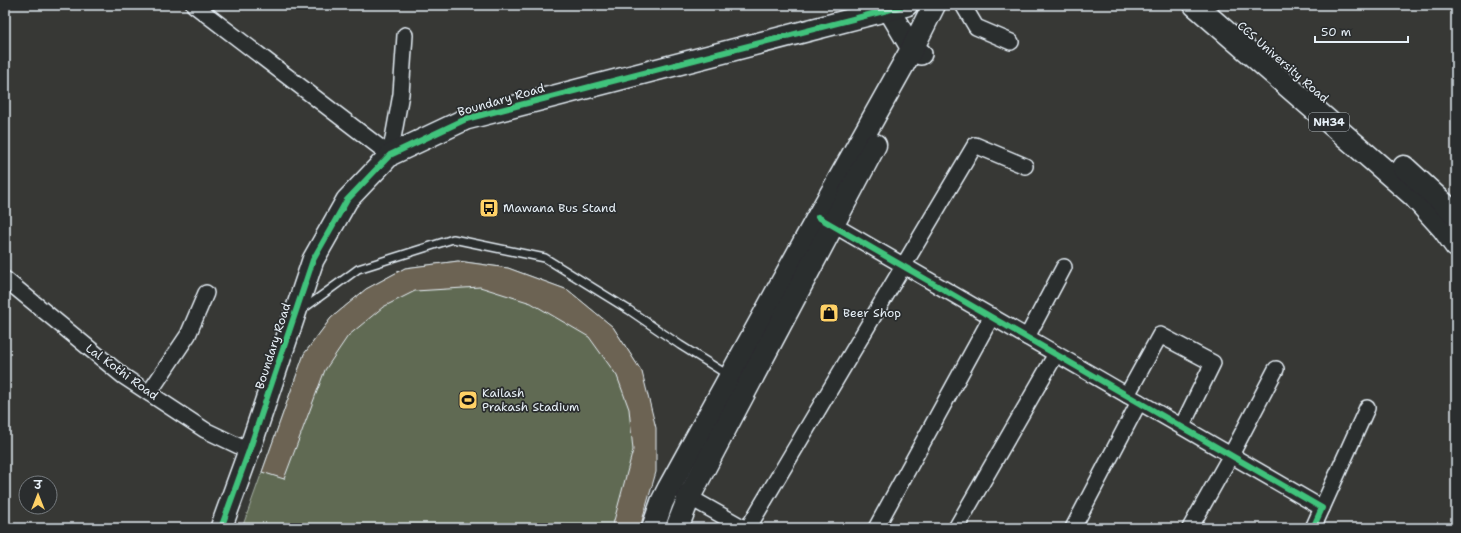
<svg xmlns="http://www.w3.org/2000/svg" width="1461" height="533" font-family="'Shantell Sans','Playpen Sans Deva',sans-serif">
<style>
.green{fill:#616b52;stroke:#a4aea5}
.building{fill:#6c6353;stroke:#e8f1f8}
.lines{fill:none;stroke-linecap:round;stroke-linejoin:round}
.lane-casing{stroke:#e8f1f8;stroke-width:10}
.street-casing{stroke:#e8f1f8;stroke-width:18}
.secondary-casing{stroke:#e8f1f8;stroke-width:24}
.primary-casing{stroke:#e8f1f8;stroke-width:25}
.highway-casing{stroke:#e8f1f8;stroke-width:25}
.lane{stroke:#2a2d2e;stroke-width:7}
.street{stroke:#2a2d2e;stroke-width:15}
.secondary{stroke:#2a2d2e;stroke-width:21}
.primary{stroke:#2a2d2e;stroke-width:22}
.highway{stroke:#2a2d2e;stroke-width:22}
.cycleway-casing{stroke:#2a2d2e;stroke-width:8}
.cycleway{stroke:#40c37c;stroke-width:6}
.labels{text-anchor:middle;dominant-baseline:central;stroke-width:3.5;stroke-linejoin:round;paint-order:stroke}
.shield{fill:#2a2d2e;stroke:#afb6bb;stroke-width:1}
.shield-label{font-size:11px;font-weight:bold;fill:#e8f1f8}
.street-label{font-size:12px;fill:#e8f1f8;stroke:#2a2d2e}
.poi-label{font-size:12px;fill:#e8f1f8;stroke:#2a2d2e;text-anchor:start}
</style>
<rect width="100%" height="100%" fill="#373835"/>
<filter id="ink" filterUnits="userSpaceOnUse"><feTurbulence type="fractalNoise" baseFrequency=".025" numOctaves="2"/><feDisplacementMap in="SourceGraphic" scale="8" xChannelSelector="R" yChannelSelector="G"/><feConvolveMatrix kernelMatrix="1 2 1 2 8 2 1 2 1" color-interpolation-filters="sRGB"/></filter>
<g filter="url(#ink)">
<path class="green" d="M458,261L508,268L568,290L613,327L642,372L640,528H242L304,354L331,318L366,289L405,268Z"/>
<path class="building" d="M458,261L508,268L568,290L613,327L642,372L656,428V472L640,528H612L633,450L629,409L617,376L589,337L531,303L480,287L415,291L383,307L348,336L325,370L284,479L262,472L304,354L331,318L366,289L405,268Z"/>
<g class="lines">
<g class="lane-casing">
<path id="lane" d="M303,309L358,269L453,239L545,258L629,310L680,345L728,375"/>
</g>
<g class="street-casing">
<g id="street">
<path d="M194,5L390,155L401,94L405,35"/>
<path d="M963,5L976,27L1011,42"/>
<path d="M825,220L1322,508L1313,528"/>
<path d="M5,279L123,376L205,430L249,451"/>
<path d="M1027,337L1064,267"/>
<path d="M149,393L188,335L206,293"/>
<path d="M1127,395L1160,335L1213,363L1182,426"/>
<path d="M682,493L744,528"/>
<path d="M1322,508L1367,408"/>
<path d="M748,528L975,145L1025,166"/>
<path d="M876,528L992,316"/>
<path d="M956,528L1056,354"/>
<path d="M1073,528L1139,402"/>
<path d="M1190,528L1231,455L1276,369"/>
</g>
</g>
<g class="secondary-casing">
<g id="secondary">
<path d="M889,10L912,49L921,54"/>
<path d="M221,528L249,451L313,260L347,200L390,155L466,119L907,5"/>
</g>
</g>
<g class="primary-casing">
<g id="primary">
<path d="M653,528L662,502L669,488L818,217L912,49L934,5"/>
<path d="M677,528L689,497L875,145"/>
</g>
</g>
<g class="highway-casing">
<g id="highway">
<path d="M1195,5L1414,196L1443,228L1456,246"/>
<path d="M1404,167L1456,215"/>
</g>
</g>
<use href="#lane" class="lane"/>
<use href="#street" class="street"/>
<use href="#secondary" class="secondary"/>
<use href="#primary" class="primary"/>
<use href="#highway" class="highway"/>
<g class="cycleway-casing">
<g id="cycleway">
<path d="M818,217L1322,508L1313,528"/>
<path d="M221,528L249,451L313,260L347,200L390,155L466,119L907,5"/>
</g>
</g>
<use href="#cycleway" class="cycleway"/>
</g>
</g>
<defs>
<g id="bus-square" transform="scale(1)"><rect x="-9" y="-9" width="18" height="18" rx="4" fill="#ffd166" stroke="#2a2d2e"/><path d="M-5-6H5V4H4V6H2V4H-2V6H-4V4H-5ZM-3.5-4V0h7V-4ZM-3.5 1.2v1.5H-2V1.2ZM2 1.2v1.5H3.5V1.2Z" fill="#111"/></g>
<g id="shop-square" transform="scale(1)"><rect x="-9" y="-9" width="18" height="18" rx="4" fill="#ffd166" stroke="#2a2d2e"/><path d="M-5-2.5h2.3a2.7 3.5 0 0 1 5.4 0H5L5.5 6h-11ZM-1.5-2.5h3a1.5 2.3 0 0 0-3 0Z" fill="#111"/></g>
<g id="stadium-square" transform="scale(1)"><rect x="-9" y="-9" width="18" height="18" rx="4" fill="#ffd166" stroke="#2a2d2e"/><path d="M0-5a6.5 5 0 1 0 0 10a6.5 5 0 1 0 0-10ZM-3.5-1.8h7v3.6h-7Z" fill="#111"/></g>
</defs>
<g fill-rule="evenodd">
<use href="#bus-square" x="489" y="208"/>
<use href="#shop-square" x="829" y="313"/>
<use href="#stadium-square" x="468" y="400"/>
</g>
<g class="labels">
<rect class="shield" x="1309" y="113" width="40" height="18" rx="3"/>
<g class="shield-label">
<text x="1329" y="122">NH34</text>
</g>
<g class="street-label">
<text transform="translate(1283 62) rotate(41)">CCS University Road</text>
<text transform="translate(501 100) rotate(-16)">Boundary Road</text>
<text transform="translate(273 346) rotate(-72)">Boundary Road</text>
<text transform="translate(122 372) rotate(36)">Lal Kothi Road</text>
</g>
<g class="poi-label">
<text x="503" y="208">Mawana Bus Stand</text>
<text x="843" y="313">Beer Shop</text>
<text x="482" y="393">Kailash<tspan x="482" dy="14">Prakash Stadium</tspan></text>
</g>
</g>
<rect width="1461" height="533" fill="none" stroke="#2a2d2e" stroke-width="20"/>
<rect x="10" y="10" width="1441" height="513" fill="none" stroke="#e8f1f8" stroke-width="1.5" filter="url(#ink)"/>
<g transform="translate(38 495)"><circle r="19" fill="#2a2d2e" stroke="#767b7f"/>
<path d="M0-3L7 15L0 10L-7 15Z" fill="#ffd166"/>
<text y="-6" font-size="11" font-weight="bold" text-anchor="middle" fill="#e8f1f8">उ</text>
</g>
<path d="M1315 36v6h93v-6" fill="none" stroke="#e8f1f8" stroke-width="2"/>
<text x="1321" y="36" font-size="12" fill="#e8f1f8" stroke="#2a2d2e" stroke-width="3" paint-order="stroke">50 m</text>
</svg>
